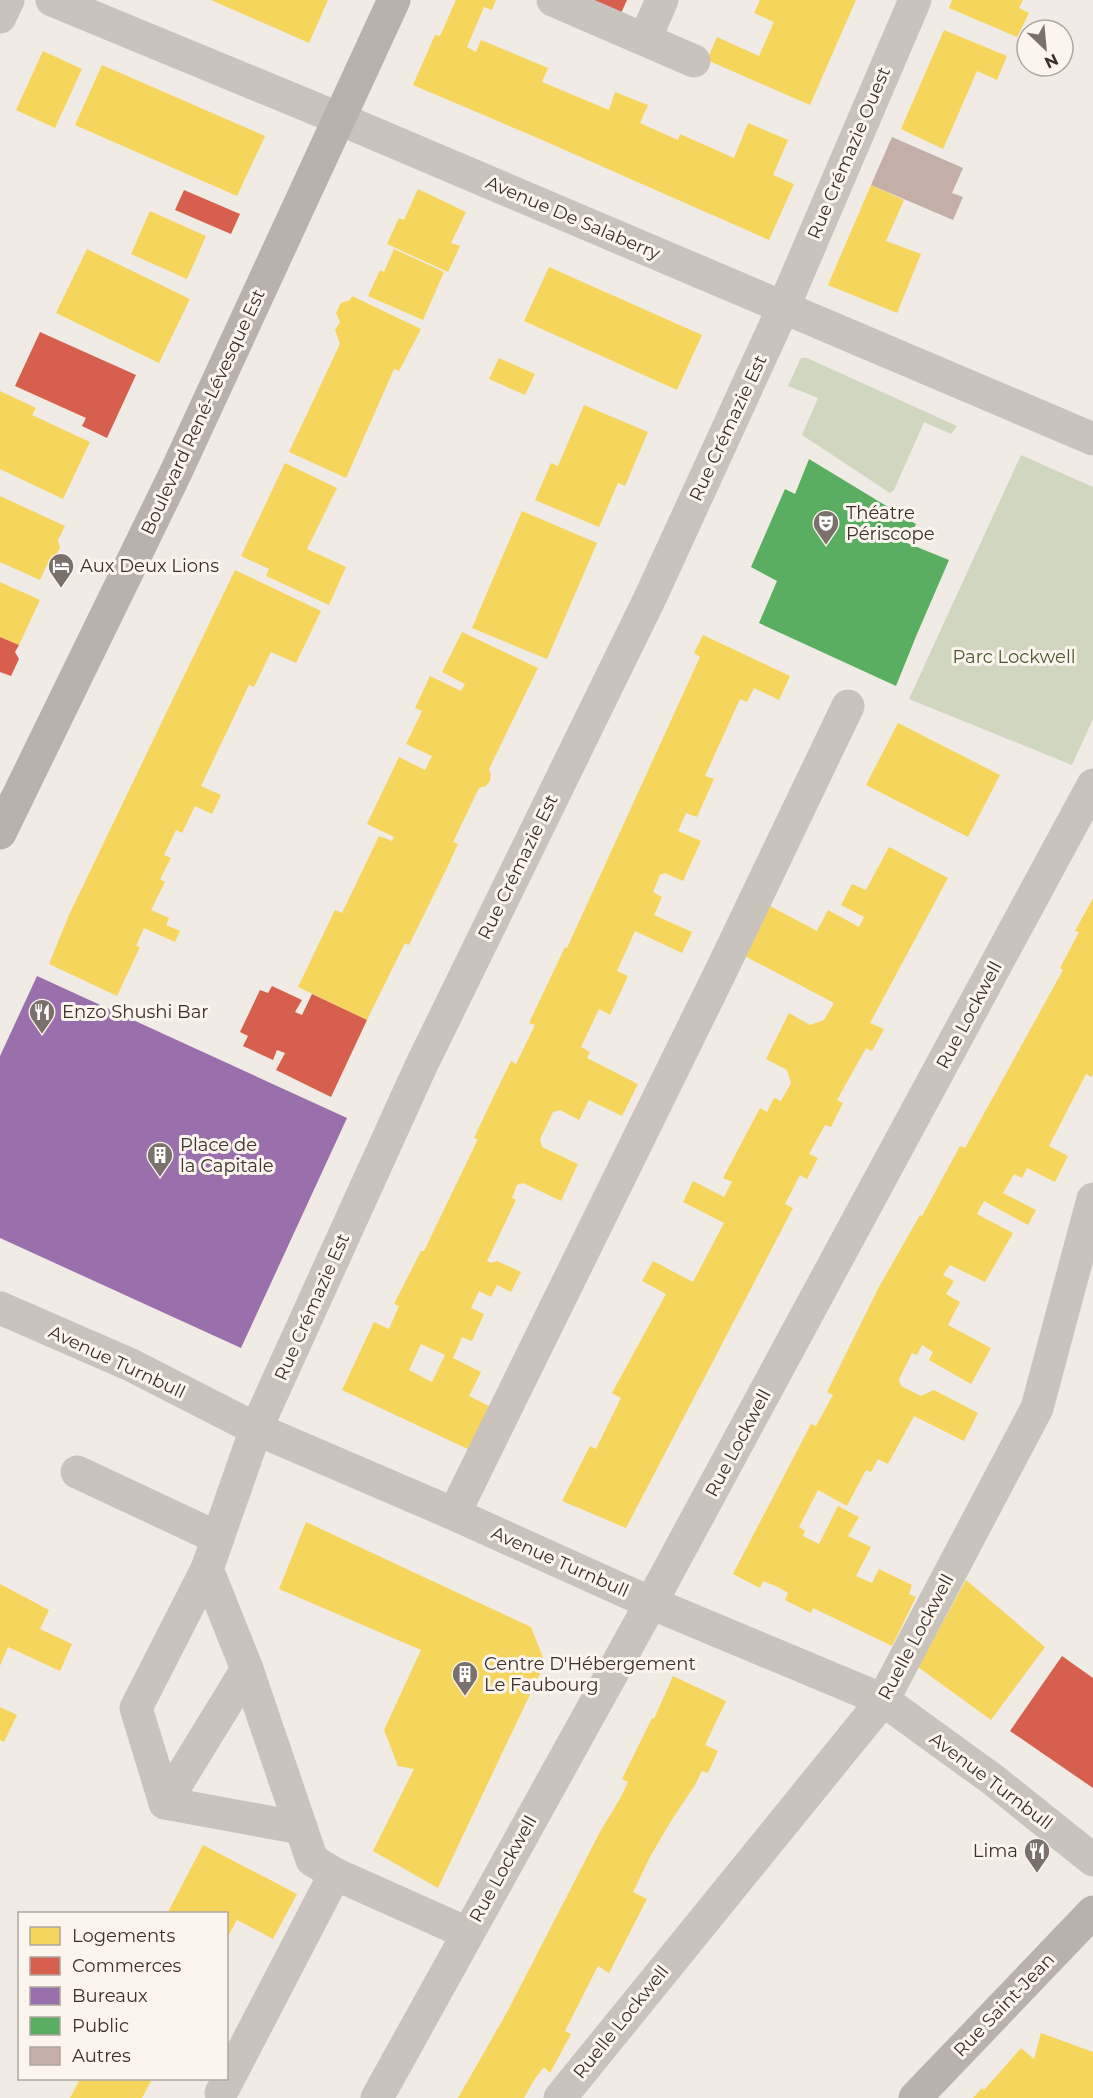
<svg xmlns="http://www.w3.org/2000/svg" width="1093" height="2098" font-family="Montserrat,sans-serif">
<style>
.green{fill:#d1d6bf}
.homes{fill:#f6d55c;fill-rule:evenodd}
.shops{fill:#d6604d}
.offices{fill:#9970ab}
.public{fill:#5aae61}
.building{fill:#c3afa7}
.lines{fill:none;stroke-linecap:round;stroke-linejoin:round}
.minor{stroke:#c9c3be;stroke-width:33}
.major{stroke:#b8b1ad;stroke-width:33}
.labels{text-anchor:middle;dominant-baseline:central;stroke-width:6;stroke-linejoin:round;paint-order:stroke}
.street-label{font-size:18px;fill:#3b302b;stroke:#fbf5ee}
.poi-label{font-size:18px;fill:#3b302b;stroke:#fbf5ee;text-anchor:start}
.park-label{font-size:18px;fill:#4a5a2e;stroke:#fbf5ee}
</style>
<rect width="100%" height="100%" fill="#f0ebe5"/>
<g class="green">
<path d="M801,358H807L957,426L951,434L924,422L894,490L890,493L802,435L818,398L788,386Z"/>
<path d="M1021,455L1093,487V719L1072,765L909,699Z"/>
</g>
<g class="homes">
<path d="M211,0H328L309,43Z"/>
<path d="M456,0H496L492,10L484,7L467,47L476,52L481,40L548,68L542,82L609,110L615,92L648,105L640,123L678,140L680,134L734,158L748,123L788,140L773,175L794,184L769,240L533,136L413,85L435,35L440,36Z"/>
<path d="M760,0H856L810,105L707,60L717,37L759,56L774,22L754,13Z"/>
<path d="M952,0H1023L1019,8L1029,13L1017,37L949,8Z"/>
<path d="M944,30L1007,56L997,80L977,71L943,149L901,129Z"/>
<path d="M43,51L82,69L55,128L16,110Z"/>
<path d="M102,65L265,136L237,196L75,125Z"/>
<path d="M871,185L904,200L886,241L921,254L897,313L828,285Z"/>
<path d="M418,189L466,212L451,243L460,246L448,272L387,244L399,218L404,220Z"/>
<path d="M150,211L206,236L187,279L131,254Z"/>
<path d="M87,249L190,299L159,363L56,313Z"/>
<path d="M394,249L444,272L423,320L368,296L380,270L384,272Z"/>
<path d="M549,267L702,335L677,390L524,321Z"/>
<path d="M352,296L421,329L399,371L394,369L346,478L289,452L340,344L335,330L340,322L336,313L341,303L350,300Z"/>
<path d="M499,358L535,374L525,395L489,379Z"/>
<path d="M0,391L36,408L32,415L90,442L63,499L0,469Z"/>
<path d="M584,405L648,432L625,486L618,483L599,527L535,500L551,463L558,466Z"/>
<path d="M285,463L337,488L307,549L346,567L329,605L266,576L269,569L241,556Z"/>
<path d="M0,496L65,526L58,540L60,548L53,561L47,565L40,580L0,562Z"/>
<path d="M522,511L597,543L547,659L472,628Z"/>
<path d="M235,570L321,611L296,663L271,652L254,687L249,685L201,786L221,795L212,814L195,806L182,833L176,830L164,855L171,858L160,879L165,882L151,910L169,918L166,925L180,931L175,942L144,928L136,946L140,947L117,996L49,964L69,915Z"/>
<path d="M0,582L40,600L19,645L0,637Z"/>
<path d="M462,632L538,668L489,769L491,775L490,781L486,786L479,788L453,842L458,844L447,868L409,945L405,943L367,1020L298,987L335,910L342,913L379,836L392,841L394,837L367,824L399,757L425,770L432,756L406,744L422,711L415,708L430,676L461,691L465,684L442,672Z"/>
<path d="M703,635L790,676L779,700L754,688L747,702L740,699L705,776L714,779L697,817L686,813L678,831L701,841L683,881L665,873L660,875L653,892L662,897L654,915L692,932L682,953L635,931L617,971L628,976L610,1015L599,1009L581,1047L590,1052L587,1058L638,1084L622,1116L589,1100L579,1120L560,1110L553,1112L540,1139L542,1147L578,1164L561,1201L523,1183L517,1185L512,1198L516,1200L487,1261L491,1263L497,1261L521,1272L511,1292L497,1285L491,1297L479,1291L471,1308L484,1314L472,1341L462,1337L453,1358L481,1372L469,1396L493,1408L472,1451L342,1390L374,1322L389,1329L399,1306L394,1304L421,1251H424L478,1139L474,1138L491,1102L511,1061L516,1064L535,1025L529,1023L565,947L567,948L700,657L694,653ZM421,1344L445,1355L432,1382L409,1370Z"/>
<path d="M898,723L1000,775L968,837L866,785Z"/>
<path d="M889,847L948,878L870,1023L884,1029L872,1051L866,1048L837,1100L843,1103L831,1127L825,1125L809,1154L818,1158L807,1179L800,1175L785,1204L793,1208L626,1528L562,1501L590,1446L596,1449L621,1398L612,1393L666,1294L642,1281L653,1261L693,1282L724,1223L683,1202L693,1181L724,1197L732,1182L723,1178L760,1108L767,1112L774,1098L781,1101L791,1083L787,1070L766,1059L789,1013L810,1025L824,1020L834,1003L739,953L766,904L817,931L828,910L859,927L864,917L841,905L852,884L866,890Z"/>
<path d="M1093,898V1074L1091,1077L1086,1074L1049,1146L1068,1156L1055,1182L1027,1168L1022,1178L1014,1174L1003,1193L1036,1210L1028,1225L984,1201L977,1214L1013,1233L985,1282L950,1265L943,1275L954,1281L946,1294L960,1302L948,1325L991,1348L971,1384L929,1360L933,1352L922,1345L917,1355L912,1353L899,1379L901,1386L921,1396L934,1390L978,1413L964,1441L914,1416L888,1464L878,1459L871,1472L866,1470L847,1506L818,1490L799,1527L805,1531L803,1536L819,1544L838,1506L859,1517L848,1536L871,1547L856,1576L872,1583L879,1569L912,1585L909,1594L916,1597L892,1646L813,1608L811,1613L785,1600L788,1593L778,1587L763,1581L760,1588L733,1574L811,1424L816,1426L833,1395L827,1392L879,1287L920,1215L922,1216L960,1146L965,1148L1063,970L1060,968L1079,932L1075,931Z"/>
<path d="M306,1522L531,1627L545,1663L438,1888L373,1851L414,1769L398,1766L384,1730L421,1650L279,1589Z"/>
<path d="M966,1580L1045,1647L991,1720L918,1667Z"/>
<path d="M0,1584L49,1610L40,1629L72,1644L60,1671L8,1647L0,1666Z"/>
<path d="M673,1676L726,1701L705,1745L718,1751L708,1773L702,1771L695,1785L671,1821L651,1855L633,1892L647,1899L609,1973L598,1966L565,2031L571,2034L550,2073L544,2067L534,2080L524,2098H458L506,2014L601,1830L621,1797L628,1782L622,1779L652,1718L654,1719Z"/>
<path d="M0,1707L17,1715L4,1742L0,1740Z"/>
<path d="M203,1845L297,1894L273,1939L237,1920L226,1940V1914H167Z"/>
<path d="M1041,2033L1093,2052V2098H973L982,2088L984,2090L1021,2048L1034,2059Z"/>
<path d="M80,2079H152L142,2098H70Z"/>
</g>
<g class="shops">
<path d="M571,0H627L618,20Z"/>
<path d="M184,190L240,214L231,234L175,210Z"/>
<path d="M40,332L136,375L107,438L82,426L86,418L15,386Z"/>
<path d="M0,637L19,645L15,652L19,659L11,676L0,672Z"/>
<path d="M272,986L302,1000L295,1012L302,1015L312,994L367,1020L331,1097L276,1070L285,1053L277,1050L273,1060L243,1046L248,1036L240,1032L260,990L268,993Z"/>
<path d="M1062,1656L1093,1678V1788L1010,1731Z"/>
</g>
<path class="offices" d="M37,976L347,1118L241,1348L0,1238V1056Z"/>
<path class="public" d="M809,459L916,524L907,543L949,560L917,634L896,686L759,623L777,581L751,567L785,489L795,494Z"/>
<path class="building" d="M892,137L963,168L952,193L963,197L953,220L871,185Z"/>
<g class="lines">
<g class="minor">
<path d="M52,0L340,119L1093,439"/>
<path d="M553,0L694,61"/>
<path d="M0,17L8,0"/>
<path d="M645,39L662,0"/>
<path d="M0,1308L131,1365L256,1429L454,1514L651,1603L883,1700L992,1779L1093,1860"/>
<path d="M77,1472L218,1538"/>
<path d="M454,1514L721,971L848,706"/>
<path d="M207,1569L136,1708L165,1803L301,1828"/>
<path d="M165,1803L247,1669"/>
<path d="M467,1933L335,1874L312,1860L247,1669L207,1569L256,1429L421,1066L651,596L784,306L915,0"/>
<path d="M221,2093L335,1874"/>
<path d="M377,2098L651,1603L1093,785"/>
<path d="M560,2098L883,1700L1037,1408L1093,1199"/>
</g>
<g class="major">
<path d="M0,833L176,472L394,0"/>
<path d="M915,2098L1093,1912"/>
</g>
</g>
<defs>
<g id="theatre-pin" transform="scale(1.35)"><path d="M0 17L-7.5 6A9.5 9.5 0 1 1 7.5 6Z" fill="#7a716c" stroke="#fbf5ee"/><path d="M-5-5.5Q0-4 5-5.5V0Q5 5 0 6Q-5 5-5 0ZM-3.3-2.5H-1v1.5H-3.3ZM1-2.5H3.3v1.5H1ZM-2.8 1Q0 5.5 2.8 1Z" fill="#fff"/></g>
<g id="hotel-pin" transform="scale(1.35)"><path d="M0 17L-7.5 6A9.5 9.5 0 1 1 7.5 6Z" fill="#7a716c" stroke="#fbf5ee"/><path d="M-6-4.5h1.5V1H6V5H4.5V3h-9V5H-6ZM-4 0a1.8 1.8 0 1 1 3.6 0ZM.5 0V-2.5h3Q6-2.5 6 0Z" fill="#fff"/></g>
<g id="restaurant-pin" transform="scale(1.35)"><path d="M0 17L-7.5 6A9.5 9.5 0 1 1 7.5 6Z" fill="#7a716c" stroke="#fbf5ee"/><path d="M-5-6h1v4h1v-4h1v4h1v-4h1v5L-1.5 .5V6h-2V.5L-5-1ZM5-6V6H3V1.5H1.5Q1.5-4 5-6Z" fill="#fff"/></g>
<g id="building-pin" transform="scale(1.35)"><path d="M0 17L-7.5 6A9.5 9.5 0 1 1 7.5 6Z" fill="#7a716c" stroke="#fbf5ee"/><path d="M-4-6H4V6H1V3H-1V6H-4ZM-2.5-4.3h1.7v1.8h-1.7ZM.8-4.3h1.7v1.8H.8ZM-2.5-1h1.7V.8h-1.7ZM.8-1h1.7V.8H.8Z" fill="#fff"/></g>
</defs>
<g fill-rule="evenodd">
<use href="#theatre-pin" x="826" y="523"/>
<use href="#hotel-pin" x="61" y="566"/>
<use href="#restaurant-pin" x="42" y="1012"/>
<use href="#building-pin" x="160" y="1155"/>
<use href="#building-pin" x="465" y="1674"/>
<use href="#restaurant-pin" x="1037" y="1851"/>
</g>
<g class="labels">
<g class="street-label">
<text transform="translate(849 153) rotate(-67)">Rue Crémazie Ouest</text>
<text transform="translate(573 218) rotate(23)">Avenue De Salaberry</text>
<text transform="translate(203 412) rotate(-65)">Boulevard René-Lévesque Est</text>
<text transform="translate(728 428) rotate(-65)">Rue Crémazie Est</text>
<text transform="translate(518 867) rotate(-64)">Rue Crémazie Est</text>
<text transform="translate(969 1015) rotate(-62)">Rue Lockwell</text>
<text transform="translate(312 1307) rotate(-66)">Rue Crémazie Est</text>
<text transform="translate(117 1362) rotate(25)">Avenue Turnbull</text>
<text transform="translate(738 1443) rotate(-62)">Rue Lockwell</text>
<text transform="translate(560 1562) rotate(24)">Avenue Turnbull</text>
<text transform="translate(916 1637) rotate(-62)">Ruelle Lockwell</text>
<text transform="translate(991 1781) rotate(37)">Avenue Turnbull</text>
<text transform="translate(503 1869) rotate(-61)">Rue Lockwell</text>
<text transform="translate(1004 2005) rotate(-46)">Rue Saint-Jean</text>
<text transform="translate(621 2022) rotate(-51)">Ruelle Lockwell</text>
</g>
<g class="poi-label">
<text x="846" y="513">Théatre<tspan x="846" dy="21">Périscope</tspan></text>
<text x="80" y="566">Aux Deux Lions</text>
<text x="62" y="1012">Enzo Shushi Bar</text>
<text x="180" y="1145">Place de<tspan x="180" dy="21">la Capitale</tspan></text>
<text x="484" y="1664">Centre D'Hébergement<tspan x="484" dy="21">Le Faubourg</tspan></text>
<text x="1018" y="1851" text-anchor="end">Lima</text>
</g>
<g class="park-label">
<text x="1014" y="657">Parc Lockwell</text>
</g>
</g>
<rect x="18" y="1912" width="210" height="168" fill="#fbf5ee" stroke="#aea6a0" stroke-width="1.5"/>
<rect x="30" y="1927" width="30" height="18" fill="#f6d55c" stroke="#aea6a0" stroke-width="1.5"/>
<text x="72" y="1942" font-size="18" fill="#3b302b">Logements</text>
<rect x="30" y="1957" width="30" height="18" fill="#d6604d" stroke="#aea6a0" stroke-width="1.5"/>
<text x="72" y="1972" font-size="18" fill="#3b302b">Commerces</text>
<rect x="30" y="1987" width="30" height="18" fill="#9970ab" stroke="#aea6a0" stroke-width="1.5"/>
<text x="72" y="2002" font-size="18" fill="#3b302b">Bureaux</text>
<rect x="30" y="2017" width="30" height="18" fill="#5aae61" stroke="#aea6a0" stroke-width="1.5"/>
<text x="72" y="2032" font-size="18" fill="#3b302b">Public</text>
<rect x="30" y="2047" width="30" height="18" fill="#c3afa7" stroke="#aea6a0" stroke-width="1.5"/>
<text x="72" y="2062" font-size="18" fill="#3b302b">Autres</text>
<g transform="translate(1045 48) rotate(154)"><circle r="28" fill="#fbf5ee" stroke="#aea6a0" stroke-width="1.5"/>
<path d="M0-4.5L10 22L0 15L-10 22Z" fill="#7a716c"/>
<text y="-9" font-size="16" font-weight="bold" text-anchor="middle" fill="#3b302b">N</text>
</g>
</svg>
